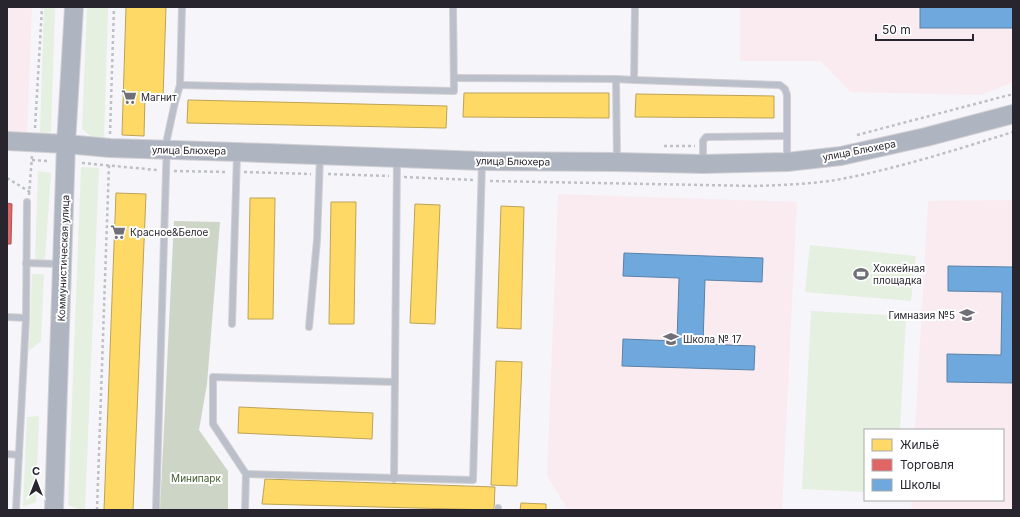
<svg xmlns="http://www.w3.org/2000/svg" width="1020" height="517" font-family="Inter,sans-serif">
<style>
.education{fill:#faebf1}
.green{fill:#e6f0e1}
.forest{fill:#ccd5c6}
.homes{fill:#ffd966;stroke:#bea356}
.shops{fill:#e06666;stroke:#a95256}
.schools{fill:#6fa8dc;stroke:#5a81a8}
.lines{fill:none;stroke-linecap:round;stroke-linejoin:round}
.lane-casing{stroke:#d2d0d5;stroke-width:8}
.secondary-casing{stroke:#d2d0d5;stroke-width:20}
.path{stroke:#bdc0c7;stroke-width:2.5;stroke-dasharray:3 3;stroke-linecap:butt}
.lane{stroke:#babfc9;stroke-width:6}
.secondary{stroke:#aeb5c0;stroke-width:18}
.labels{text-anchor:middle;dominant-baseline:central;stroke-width:4;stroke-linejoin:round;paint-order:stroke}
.poi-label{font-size:10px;fill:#28252f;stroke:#fff;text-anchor:start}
.street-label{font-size:10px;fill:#28252f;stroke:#fff}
.park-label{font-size:10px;fill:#445d2f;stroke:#fff}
</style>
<rect width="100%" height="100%" fill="#f6f5fa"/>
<g class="education">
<path d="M7,7H32L27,137H7Z"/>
<path d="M740,7H1013V82L981,95L850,92L821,61H740Z"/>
<path d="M558,194L797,202L782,510H568L547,476Z"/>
<path d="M1013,200V510H911L912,500H1003V430H915L928,201Z"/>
</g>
<g class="green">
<path d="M44,7H55L51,132L40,134Z"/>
<path d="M87,7H108L104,139L93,138L82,129Z"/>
<path d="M81,167L99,168L85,510H80L68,505Z"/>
<path d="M38,171L51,173L45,259L35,262Z"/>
<path d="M810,245L916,256L911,301L805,292Z"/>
<path d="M32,274H44L41,341L29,351Z"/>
<path d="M811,311L906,316L900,430H865V492L802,489Z"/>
<path d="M39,416L36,502L23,507L27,417Z"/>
</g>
<path class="forest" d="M174,221L220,222L207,384L199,430L228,471V510H160Z"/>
<g class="homes">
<path d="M126,7H166L163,98L145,97L144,136L122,135Z"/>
<path d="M464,93H609V118L463,117Z"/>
<path d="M636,94L774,96V118L635,117Z"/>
<path d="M188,100L447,106L446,128L187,123Z"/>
<path d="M116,193L146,194L133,510H104Z"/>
<path d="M250,198H275L273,319H248Z"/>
<path d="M331,202H356L354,324H329Z"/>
<path d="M415,204L440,205L435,324L410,323Z"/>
<path d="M501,206L524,207L521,329L497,328Z"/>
<path d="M496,361L522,362L517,486L491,485Z"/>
<path d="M239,407L373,413L372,439L238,433Z"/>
<path d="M265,479L495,487L494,510L262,504Z"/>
<path d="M521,503L546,504V510H520Z"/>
</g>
<path class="shops" d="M7,203L12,204L11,244H7Z"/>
<g class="schools">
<rect x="920" y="7" width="93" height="21"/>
<path d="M624,253L763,258L762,282L705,280L703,344L755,346L754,370L622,366L623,339L677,341L679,278L623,276Z"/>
<path d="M948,266L1013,267V383L947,382V354L1001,355L1002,292L948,291Z"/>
</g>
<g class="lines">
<g class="lane-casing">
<g id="lane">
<path d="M454,78L616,79"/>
<path d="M634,80L780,85L785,89L787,95V160"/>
<path d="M180,85L454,91L453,7"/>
<path d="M617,161L616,79L634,80L635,7"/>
<path d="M703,162V141L706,137L787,136"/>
<path d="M26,263L60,264"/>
<path d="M7,317L26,318"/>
<path d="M232,324L237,154"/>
<path d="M309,327L317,240L320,156"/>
<path d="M7,454L19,455"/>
<path d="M246,474L473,480L482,162"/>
<path d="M394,479L397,159"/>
<path d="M16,510L26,318L27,202"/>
<path d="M156,510L167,139L175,102L180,85L182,7"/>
<path d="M245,510L246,474L213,424V377L395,382"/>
<path d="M498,510V508"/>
</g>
</g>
<g class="secondary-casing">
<g id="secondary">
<path d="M7,141L66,144L110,148L237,152L482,161L617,162L703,164L787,162L841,156L926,137L1013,114"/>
<path d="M54,510L66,144L74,7"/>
</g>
</g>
<g class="path">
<path d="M35,128L42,7"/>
<path d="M110,134L114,7"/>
<path d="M857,135L1013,94"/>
<path d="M664,146H695"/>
<path d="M32,160L48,161"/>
<path d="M82,163L157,170"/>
<path d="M174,171L227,172"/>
<path d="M244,172L311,174"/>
<path d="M328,174L389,176"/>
<path d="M404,177L473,180"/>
<path d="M7,178L30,192"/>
<path d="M490,181L756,186C783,185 810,184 836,180C896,169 955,150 1013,132"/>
<path d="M29,195L32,156"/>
<path d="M97,510L109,164"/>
</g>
<use href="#lane" class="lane"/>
<use href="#secondary" class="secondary"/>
</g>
<defs>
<g id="supermarket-bare" transform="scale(1.2)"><path d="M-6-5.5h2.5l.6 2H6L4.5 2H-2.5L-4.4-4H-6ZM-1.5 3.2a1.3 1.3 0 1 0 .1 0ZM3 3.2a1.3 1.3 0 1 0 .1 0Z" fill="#706e76" stroke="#fff" stroke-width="2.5" paint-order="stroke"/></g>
<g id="stadium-bare" transform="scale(1.2)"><path d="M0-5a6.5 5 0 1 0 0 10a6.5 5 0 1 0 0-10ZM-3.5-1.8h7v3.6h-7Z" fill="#706e76" stroke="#fff" stroke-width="2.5" paint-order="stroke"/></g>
<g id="school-bare" transform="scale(1.2)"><path d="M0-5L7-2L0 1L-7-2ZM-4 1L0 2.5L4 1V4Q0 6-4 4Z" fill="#706e76" stroke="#fff" stroke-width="2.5" paint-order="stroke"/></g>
</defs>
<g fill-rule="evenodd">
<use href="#supermarket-bare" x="129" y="97"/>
<use href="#supermarket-bare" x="118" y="232"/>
<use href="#stadium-bare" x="861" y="274"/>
<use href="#school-bare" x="967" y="315"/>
<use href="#school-bare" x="671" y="339"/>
</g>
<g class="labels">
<g class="poi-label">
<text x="141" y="97">Магнит</text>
<text x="130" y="232">Красное&amp;Белое</text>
<text x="873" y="268">Хоккейная<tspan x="873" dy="12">площадка</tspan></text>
<text x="955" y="315" text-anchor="end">Гимназия №5</text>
<text x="683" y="339">Школа № 17</text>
</g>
<g class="street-label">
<text transform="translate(189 150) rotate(1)">улица Блюхера</text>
<text transform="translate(859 150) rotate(-11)">улица Блюхера</text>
<text transform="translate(513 161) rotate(1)">улица Блюхера</text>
<text transform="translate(63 258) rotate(-88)">Коммунистическая улица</text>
</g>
<g class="park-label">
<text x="196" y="478">Минипарк</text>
</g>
</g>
<rect width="1020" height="517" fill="none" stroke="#28252f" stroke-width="16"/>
<rect x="864" y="429" width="140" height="72" fill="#ffffff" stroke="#a9a8ac"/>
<rect x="872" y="439" width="20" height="12" fill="#ffd966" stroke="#a9a8ac"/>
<text x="900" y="449" font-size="12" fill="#28252f">Жильё</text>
<rect x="872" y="459" width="20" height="12" fill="#e06666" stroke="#a9a8ac"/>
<text x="900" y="469" font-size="12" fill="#28252f">Торговля</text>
<rect x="872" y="479" width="20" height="12" fill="#6fa8dc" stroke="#a9a8ac"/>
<text x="900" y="489" font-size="12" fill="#28252f">Школы</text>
<g transform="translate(36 481)" stroke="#ffffff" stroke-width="3" paint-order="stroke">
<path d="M0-3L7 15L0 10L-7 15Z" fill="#28252f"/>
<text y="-6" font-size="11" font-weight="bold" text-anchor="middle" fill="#28252f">С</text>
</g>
<path d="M876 34v6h97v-6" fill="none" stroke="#28252f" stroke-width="2"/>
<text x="882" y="34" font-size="12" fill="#28252f" stroke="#ffffff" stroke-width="3" paint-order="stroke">50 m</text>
</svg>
